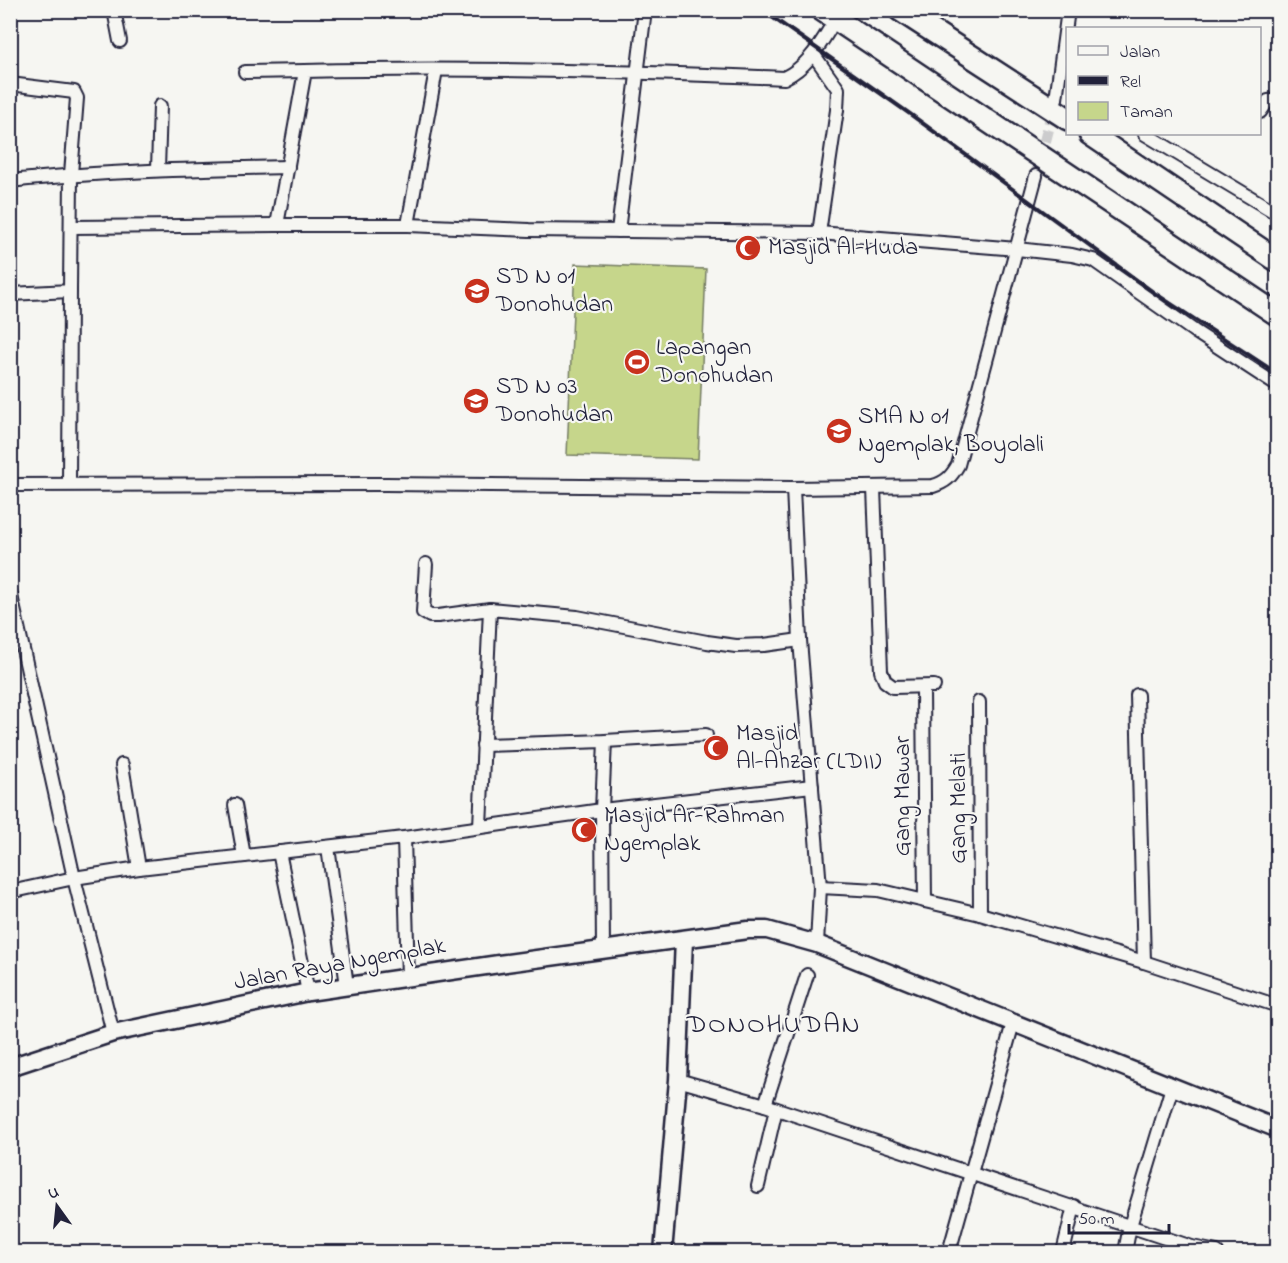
<svg xmlns="http://www.w3.org/2000/svg" width="1288" height="1263" font-family="'Indie Flower',sans-serif">
<style>
.green{fill:#c6d68b;stroke:#747c63;stroke-width:1.5}
.lines{fill:none;stroke-linecap:round;stroke-linejoin:round}
.minor-tunnel{stroke:#cccccd;stroke-width:12;stroke-dasharray:12 6;stroke-linecap:butt}
.minor-casing{stroke:#22223b;stroke-width:16}
.secondary-casing{stroke:#22223b;stroke-width:21}
.motorway-casing{stroke:#22223b;stroke-width:26}
.minor{stroke:#f6f6f2;stroke-width:12}
.secondary{stroke:#f6f6f2;stroke-width:16}
.motorway{stroke:#f6f6f2;stroke-width:21}
.rail{stroke:#22223b;stroke-width:4}
.labels{text-anchor:middle;dominant-baseline:central;stroke-width:4.5;stroke-linejoin:round;paint-order:stroke}
.poi-label{font-size:24px;fill:#22223b;stroke:#f6f6f2;text-anchor:start}
.street-label{font-size:24px;fill:#22223b;stroke:#f6f6f2}
.quarter-label{font-size:27px;letter-spacing:1.5px;fill:#22223b;stroke:#f6f6f2}
</style>
<rect width="100%" height="100%" fill="#f6f6f2"/>
<filter id="ink" filterUnits="userSpaceOnUse"><feTurbulence type="fractalNoise" baseFrequency=".0167" numOctaves="2"/><feDisplacementMap in="SourceGraphic" scale="12" xChannelSelector="R" yChannelSelector="G"/><feConvolveMatrix kernelMatrix="1 2 1 2 8 2 1 2 1" color-interpolation-filters="sRGB"/></filter>
<g filter="url(#ink)">
<path class="green" d="M575,264L706,269L698,459L567,455Z"/>
<g class="lines">
<path class="minor-tunnel" d="M1036,176L1054,106"/>
<g class="minor-casing">
<g id="minor">
<path d="M114,10L120,41"/>
<path d="M814,55L838,89L837,110L819,233"/>
<path d="M245,72L305,71"/>
<path d="M10,84L74,92L77,98L71,174L70,291L10,294"/>
<path d="M1056,99L1068,10"/>
<path d="M1260,112L1268,101L1278,100"/>
<path d="M1145,134L1278,214"/>
<path d="M158,169L160,106"/>
<path d="M10,181C103,171 195,169 288,167"/>
<path d="M277,225L305,71C464,67 624,71 784,78C805,68 817,50 829,30"/>
<path d="M408,225L436,70"/>
<path d="M72,227L277,225H408L529,230L819,233L1017,249L1072,255L1093,260L1194,331L1278,386"/>
<path d="M618,231L645,10"/>
<path d="M69,484L70,291"/>
<path d="M10,485L385,484L793,488L933,486C946,482 951,477 958,465L1036,176"/>
<path d="M793,488L800,640L820,887L817,944"/>
<path d="M874,488L881,671L885,681L893,687L934,686"/>
<path d="M426,564L423,612L430,616H438L490,609"/>
<path d="M10,591L74,878L113,1033"/>
<path d="M923,690L925,901"/>
<path d="M1137,695L1144,962"/>
<path d="M979,702L980,914"/>
<path d="M483,745L605,741L706,735"/>
<path d="M122,765L139,868"/>
<path d="M235,805L244,856"/>
<path d="M480,826L490,609L577,617L707,642L736,646L764,645L800,640"/>
<path d="M404,838L408,977"/>
<path d="M328,847L347,986"/>
<path d="M279,852L308,992"/>
<path d="M820,887L878,890L980,914L1144,962L1278,1006"/>
<path d="M10,892L74,878L139,868L404,838L602,810L812,786"/>
<path d="M603,951L602,810L605,741"/>
<path d="M678,1080L765,1105L1192,1247L1217,1252"/>
<path d="M765,1105L807,975"/>
<path d="M758,1186L776,1109"/>
<path d="M949,1252L1013,1023"/>
<path d="M1063,1252L1074,1206"/>
<path d="M1125,1252L1130,1226L1172,1087"/>
</g>
</g>
<g class="secondary-casing">
<g id="secondary">
<path d="M10,1067L113,1033L308,992L499,964L748,930H767L817,944L1278,1129"/>
<path d="M663,1252L678,1080L684,940"/>
</g>
</g>
<g class="motorway-casing">
<g id="motorway">
<path d="M822,10L1278,315"/>
<path d="M900,10L1068,119"/>
<path d="M1090,134L1278,261"/>
</g>
</g>
<use href="#minor" class="minor"/>
<use href="#secondary" class="secondary"/>
<use href="#motorway" class="motorway"/>
<path class="rail" d="M762,10L910,114L1156,294L1278,374"/>
</g>
</g>
<defs>
<g id="mosque-disc" transform="scale(1.35)"><circle r="9.5" fill="#c8321e" stroke="#f6f6f2"/><path d="M3.5-4.9A6 6 0 1 0 3.5 4.9A5 5 0 1 1 3.5-4.9Z" fill="#fff"/></g>
<g id="school-disc" transform="scale(1.35)"><circle r="9.5" fill="#c8321e" stroke="#f6f6f2"/><path d="M0-5L7-2L0 1L-7-2ZM-4 1L0 2.5L4 1V4Q0 6-4 4Z" fill="#fff"/></g>
<g id="stadium-disc" transform="scale(1.35)"><circle r="9.5" fill="#c8321e" stroke="#f6f6f2"/><path d="M0-5a6.5 5 0 1 0 0 10a6.5 5 0 1 0 0-10ZM-3.5-1.8h7v3.6h-7Z" fill="#fff"/></g>
</defs>
<g fill-rule="evenodd">
<use href="#mosque-disc" x="748" y="248"/>
<use href="#school-disc" x="477" y="291"/>
<use href="#stadium-disc" x="637" y="362"/>
<use href="#school-disc" x="476" y="401"/>
<use href="#school-disc" x="839" y="431"/>
<use href="#mosque-disc" x="716" y="748"/>
<use href="#mosque-disc" x="584" y="830"/>
</g>
<g class="labels">
<g class="poi-label">
<text x="768" y="248">Masjid Al-Huda</text>
<text x="496" y="277">SD N 01<tspan x="496" dy="28">Donohudan</tspan></text>
<text x="656" y="348">Lapangan<tspan x="656" dy="28">Donohudan</tspan></text>
<text x="496" y="387">SD N 03<tspan x="496" dy="28">Donohudan</tspan></text>
<text x="858" y="417">SMA N 01<tspan x="858" dy="28">Ngemplak, Boyolali</tspan></text>
<text x="736" y="734">Masjid<tspan x="736" dy="28">Al-Ahzar (LDII)</tspan></text>
<text x="604" y="816">Masjid Ar-Rahman<tspan x="604" dy="28">Ngemplak</tspan></text>
</g>
<g class="street-label">
<text transform="translate(903 796) rotate(-90)">Gang Mawar</text>
<text transform="translate(959 808) rotate(-90)">Gang Melati</text>
<text transform="translate(340 965) rotate(-10)">Jalan Raya Ngemplak</text>
</g>
<g class="quarter-label">
<text x="774" y="1025">DONOHUDAN</text>
</g>
</g>
<rect width="1288" height="1263" fill="none" stroke="#f6f6f2" stroke-width="36"/>
<rect x="18" y="18" width="1252" height="1227" fill="none" stroke="#22223b" stroke-width="2" filter="url(#ink)"/>
<rect x="1066" y="27" width="195" height="108" fill="#f6f6f2" stroke="#a1a1a9" stroke-width="1.5"/>
<rect x="1078" y="46" width="30" height="9" fill="#f6f6f2" stroke="#a1a1a9" stroke-width="1.5"/>
<text x="1120" y="57" font-size="18" fill="#22223b">Jalan</text>
<rect x="1078" y="76" width="30" height="9" fill="#22223b" stroke="#a1a1a9" stroke-width="1.5"/>
<text x="1120" y="87" font-size="18" fill="#22223b">Rel</text>
<rect x="1078" y="102" width="30" height="18" fill="#c6d68b" stroke="#a1a1a9" stroke-width="1.5"/>
<text x="1120" y="117" font-size="18" fill="#22223b">Taman</text>
<g transform="translate(57 1206) rotate(345)" stroke="#f6f6f2" stroke-width="4.5" paint-order="stroke">
<path d="M0-4.5L10 22L0 15L-10 22Z" fill="#22223b"/>
<text y="-9" font-size="16" font-weight="bold" text-anchor="middle" fill="#22223b">U</text>
</g>
<path d="M1069 1224v9h100v-9" fill="none" stroke="#22223b" stroke-width="3"/>
<text x="1078" y="1224" font-size="18" fill="#22223b" stroke="#f6f6f2" stroke-width="4.5" paint-order="stroke">50 m</text>
</svg>
